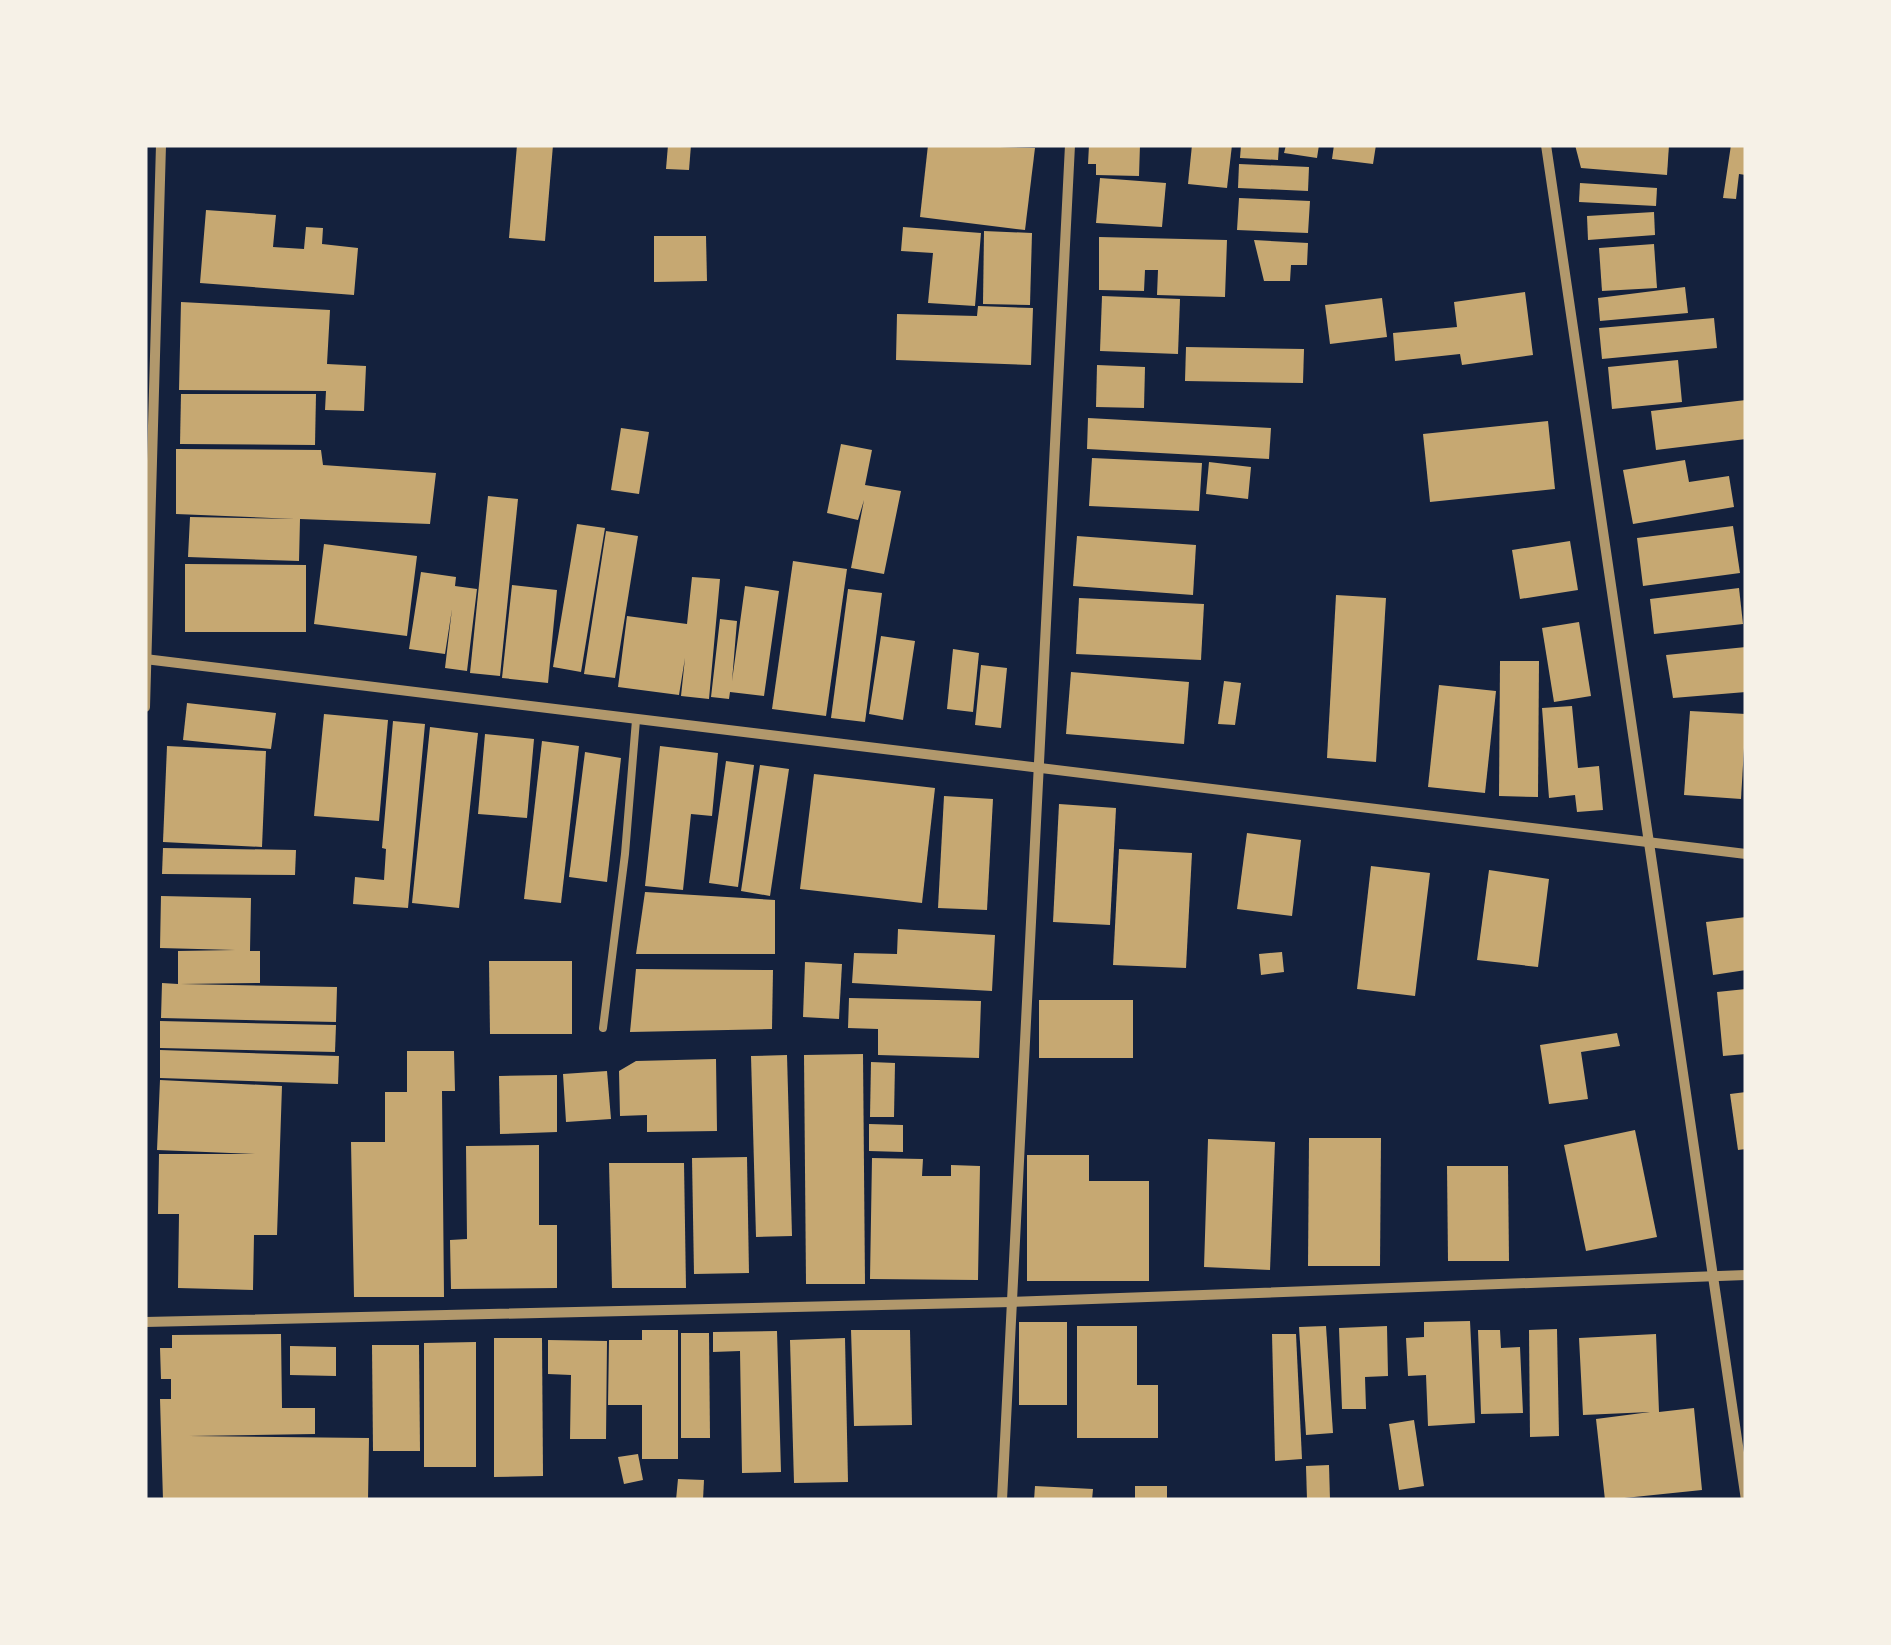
<svg xmlns="http://www.w3.org/2000/svg" width="1891" height="1645" font-family="Poppins,sans-serif">
<style>
.building{fill:#c6a872}
.lines{fill:none;stroke-linecap:round;stroke-linejoin:round}
.service{stroke:#b1986c;stroke-width:8}
.minor{stroke:#b1986c;stroke-width:10}
</style>
<rect width="100%" height="100%" fill="#14213d"/>
<g class="building">
<path d="M517,145H553L545,241L509,238Z"/>
<path d="M668,145H691L689,170L666,169Z"/>
<path d="M928,145L1035,148L1025,230L920,217Z"/>
<path d="M1089,145H1140L1139,176L1096,175V164H1088Z"/>
<path d="M1192,145H1232L1227,188L1188,184Z"/>
<path d="M1241,145H1279L1278,160L1240,158Z"/>
<path d="M1286,145H1319L1317,158L1284,153Z"/>
<path d="M1334,145H1376L1373,164L1332,159Z"/>
<path d="M1575,145H1669L1667,175L1581,168Z"/>
<path d="M1731,145H1746V175L1739,174L1736,199L1723,198Z"/>
<path d="M1239,164L1309,167L1308,191L1238,188Z"/>
<path d="M1100,178L1166,183L1162,227L1096,223Z"/>
<path d="M1580,183L1657,188L1656,206L1579,202Z"/>
<path d="M1239,198L1310,201L1308,233L1237,230Z"/>
<path d="M206,210L276,215L273,247L304,249L306,227L323,228L322,244L358,248L354,295L200,283Z"/>
<path d="M1654,212L1655,235L1588,240L1587,216Z"/>
<path d="M903,227L981,233L975,306L928,303L933,253L901,251Z"/>
<path d="M984,231L1032,233L1030,305L983,304Z"/>
<path d="M654,236H706L707,281L654,282Z"/>
<path d="M1099,237L1227,240L1225,297L1157,295L1158,270H1145L1144,291L1099,290Z"/>
<path d="M1254,240L1308,243L1307,265H1291L1290,281H1264Z"/>
<path d="M1654,244L1657,288L1602,291L1599,248Z"/>
<path d="M1685,287L1688,313L1600,321L1598,298Z"/>
<path d="M1525,292L1533,355L1462,365L1460,354L1395,361L1393,333L1457,327L1454,302Z"/>
<path d="M1102,296L1180,299L1178,354L1100,351Z"/>
<path d="M1382,298L1387,337L1330,344L1325,305Z"/>
<path d="M181,302L330,310L327,364L366,366L364,411L325,410L326,391L179,390Z"/>
<path d="M978,306L1033,308L1031,365L896,360L897,314L977,316Z"/>
<path d="M1714,318L1717,348L1602,359L1599,328Z"/>
<path d="M1186,347L1304,349L1303,383L1185,381Z"/>
<path d="M1678,360L1682,402L1612,409L1608,367Z"/>
<path d="M1097,365L1145,367L1144,408L1096,407Z"/>
<path d="M181,394H316L315,445L180,444Z"/>
<path d="M1746,400V439L1656,450L1651,411Z"/>
<path d="M1088,418L1271,428L1269,459L1087,449Z"/>
<path d="M1548,421L1555,489L1430,502L1423,434Z"/>
<path d="M621,428L649,432L639,494L611,490Z"/>
<path d="M841,444L872,450L865,485L901,491L884,574L851,568L864,500L858,520L827,513Z"/>
<path d="M176,449L321,450L323,465L436,473L430,524L300,519L299,561L188,557L190,517L295,519L176,514Z"/>
<path d="M1092,458L1202,463L1199,511L1089,506Z"/>
<path d="M1685,460L1689,482L1729,476L1734,507L1633,524L1623,470Z"/>
<path d="M1209,462L1251,467L1248,499L1206,494Z"/>
<path d="M488,496L518,499L500,676L470,673Z"/>
<path d="M577,524L605,528L581,672L553,667Z"/>
<path d="M1733,526L1740,573L1643,586L1637,538Z"/>
<path d="M606,531L638,536L615,678L584,674Z"/>
<path d="M1077,536L1196,545L1193,595L1073,586Z"/>
<path d="M1570,541L1578,590L1520,599L1512,550Z"/>
<path d="M324,544L417,556L407,636L314,624Z"/>
<path d="M793,561L847,569L826,716L772,709Z"/>
<path d="M185,564L306,565V632H185Z"/>
<path d="M421,572L456,577L455,586L477,589L467,671L445,668L452,609L445,654L409,649Z"/>
<path d="M692,577L720,579L709,699L681,696L685,658L679,695L618,687L627,616L687,624Z"/>
<path d="M512,585L557,590L548,683L502,678Z"/>
<path d="M745,586L779,591L764,696L730,692L729,699L711,697L720,619L737,621L732,681Z"/>
<path d="M1739,588L1743,624L1654,634L1650,599Z"/>
<path d="M848,589L882,593L865,722L831,718Z"/>
<path d="M1336,595L1386,598L1376,762L1327,758Z"/>
<path d="M1079,598L1204,604L1201,660L1076,654Z"/>
<path d="M1579,622L1591,696L1554,702L1542,628Z"/>
<path d="M881,636L915,641L903,720L869,714Z"/>
<path d="M1746,647V692L1673,698L1666,655Z"/>
<path d="M953,649L979,653L973,712L947,709Z"/>
<path d="M1500,661H1539L1538,797L1499,796Z"/>
<path d="M981,665L1007,668L1001,728L975,725Z"/>
<path d="M1071,672L1189,682L1184,744L1066,734Z"/>
<path d="M1224,681L1241,683L1235,725L1218,724Z"/>
<path d="M1439,685L1496,691L1485,793L1428,787Z"/>
<path d="M187,703L276,713L271,749L183,740Z"/>
<path d="M1572,706L1578,768L1599,766L1603,810L1577,812L1575,795L1549,798L1542,708Z"/>
<path d="M1690,711L1746,714L1741,799L1684,795Z"/>
<path d="M324,714L388,720L379,821L314,816Z"/>
<path d="M393,721L425,724L408,908L353,904L355,877L384,880L386,849L382,848Z"/>
<path d="M430,727L478,733L459,908L412,903Z"/>
<path d="M485,734L534,739L527,818L478,814Z"/>
<path d="M542,741L579,746L561,903L524,899Z"/>
<path d="M167,746L266,751L262,847L163,842Z"/>
<path d="M660,746L718,753L712,816L691,814L683,890L645,886Z"/>
<path d="M585,752L621,758L607,882L569,877Z"/>
<path d="M726,761L754,765L738,887L709,883Z"/>
<path d="M760,765L789,769L770,896L741,891Z"/>
<path d="M814,774L935,788L922,903L800,889Z"/>
<path d="M944,796L993,799L987,910L938,908Z"/>
<path d="M1059,804L1116,808L1110,925L1053,922Z"/>
<path d="M1247,833L1301,840L1292,916L1237,909Z"/>
<path d="M163,848L296,850L295,875L162,874Z"/>
<path d="M1119,849L1192,853L1186,968L1113,965Z"/>
<path d="M1371,866L1430,873L1415,996L1357,989Z"/>
<path d="M1489,870L1549,879L1538,967L1477,960Z"/>
<path d="M645,892L775,900V954H636Z"/>
<path d="M161,896L251,898L250,951H260V983L181,984L337,987L336,1022L161,1018L162,983L178,984V951L235,950L160,948Z"/>
<path d="M1746,917V970L1713,975L1706,922Z"/>
<path d="M898,929L995,935L992,991L852,983L854,953L897,954Z"/>
<path d="M1282,952L1284,972L1261,975L1259,954Z"/>
<path d="M489,961H572V1034H490Z"/>
<path d="M805,962L842,964L839,1019L803,1017Z"/>
<path d="M636,969L773,970L772,1029L630,1032Z"/>
<path d="M1746,989V1054L1723,1056L1717,992Z"/>
<path d="M849,998L981,1001L979,1058L878,1055V1029L848,1028Z"/>
<rect x="1039" y="1000" width="94" height="58"/>
<path d="M160,1021L336,1025L335,1052L160,1048Z"/>
<path d="M1617,1033L1620,1046L1581,1052L1588,1099L1549,1104L1540,1045Z"/>
<path d="M160,1050L339,1056L338,1084L160,1078Z"/>
<path d="M407,1051H454L455,1091H442L444,1297H354L351,1142H385V1092H407Z"/>
<path d="M863,1054L865,1284H806L804,1055Z"/>
<path d="M787,1055L792,1236L756,1237L751,1056Z"/>
<path d="M716,1059L717,1131L647,1132V1115L620,1116L619,1071L636,1061Z"/>
<path d="M871,1062L895,1063L894,1117H870Z"/>
<path d="M607,1071L611,1119L566,1122L563,1074Z"/>
<path d="M557,1075V1132L500,1134L499,1076Z"/>
<path d="M160,1080L282,1086L277,1235H254L253,1290L178,1288L179,1214H158L159,1154H255L157,1150Z"/>
<path d="M1746,1092V1149L1738,1150L1730,1094Z"/>
<path d="M869,1124L903,1125V1152L869,1151Z"/>
<path d="M1635,1130L1657,1237L1586,1251L1564,1145Z"/>
<path d="M1309,1138H1381L1380,1266H1308Z"/>
<path d="M1208,1139L1275,1142L1270,1270L1204,1267Z"/>
<path d="M539,1145V1225H557V1288L451,1289L450,1240L467,1239L466,1146Z"/>
<path d="M1027,1155H1089V1181H1149V1281H1027Z"/>
<path d="M747,1157L749,1273L694,1274L692,1158Z"/>
<path d="M872,1158L923,1159L922,1176H951V1165L980,1166L978,1280L870,1279Z"/>
<path d="M609,1163H684L686,1288H612Z"/>
<path d="M1447,1166H1508L1509,1261H1448Z"/>
<path d="M1470,1321L1475,1423L1428,1426L1426,1375L1408,1376L1406,1338L1424,1337V1322Z"/>
<rect x="1019" y="1322" width="48" height="83"/>
<path d="M1077,1326H1137V1385H1158V1438H1077Z"/>
<path d="M1326,1326L1333,1433L1306,1435L1299,1327Z"/>
<path d="M1387,1326L1388,1376L1365,1377L1366,1409H1342L1339,1328Z"/>
<path d="M1557,1329L1559,1436L1530,1437L1529,1330Z"/>
<path d="M642,1330H678V1459H642V1405H608L609,1340H642Z"/>
<path d="M851,1330H910L912,1425L854,1426Z"/>
<path d="M1478,1330H1500L1501,1348L1520,1347L1523,1413L1481,1414Z"/>
<path d="M777,1331L781,1472L742,1473L740,1351L713,1352V1332Z"/>
<path d="M681,1333H709L710,1438H681Z"/>
<path d="M281,1334L282,1408H315V1434L189,1436L369,1438L368,1500H163L160,1399H171V1379H161L160,1348H172V1335Z"/>
<path d="M1272,1334H1296L1302,1459L1275,1461Z"/>
<path d="M1656,1334L1659,1412L1694,1408L1702,1490L1605,1500L1596,1419L1650,1412L1583,1415L1579,1338Z"/>
<path d="M494,1338H542L543,1476L494,1477Z"/>
<path d="M845,1338L848,1482L794,1483L790,1340Z"/>
<path d="M548,1340L607,1341L606,1439H570L571,1375L548,1374Z"/>
<path d="M476,1342V1467H424V1343Z"/>
<path d="M372,1345H419L420,1451H373Z"/>
<path d="M290,1346L336,1347V1376L290,1375Z"/>
<path d="M1414,1420L1424,1486L1399,1490L1389,1424Z"/>
<path d="M638,1454L643,1480L624,1484L618,1457Z"/>
<path d="M1329,1465L1330,1500H1307L1306,1466Z"/>
<path d="M678,1479L704,1480L703,1500H676Z"/>
<path d="M1035,1486L1093,1489L1092,1500H1034Z"/>
<rect x="1135" y="1486" width="32" height="14"/>
</g>
<g class="lines">
<path class="service" d="M603,1028L625,854L636,720"/>
<g class="minor">
<path d="M1546,145L1746,1500"/>
<path d="M145,659L1746,854"/>
<path d="M145,707L161,145"/>
<path d="M145,1322L1012,1302L1746,1275"/>
<path d="M1002,1500L1070,145"/>
</g>
</g>
<rect width="1891" height="1645" fill="none" stroke="#f6f1e7" stroke-width="295"/>
</svg>
